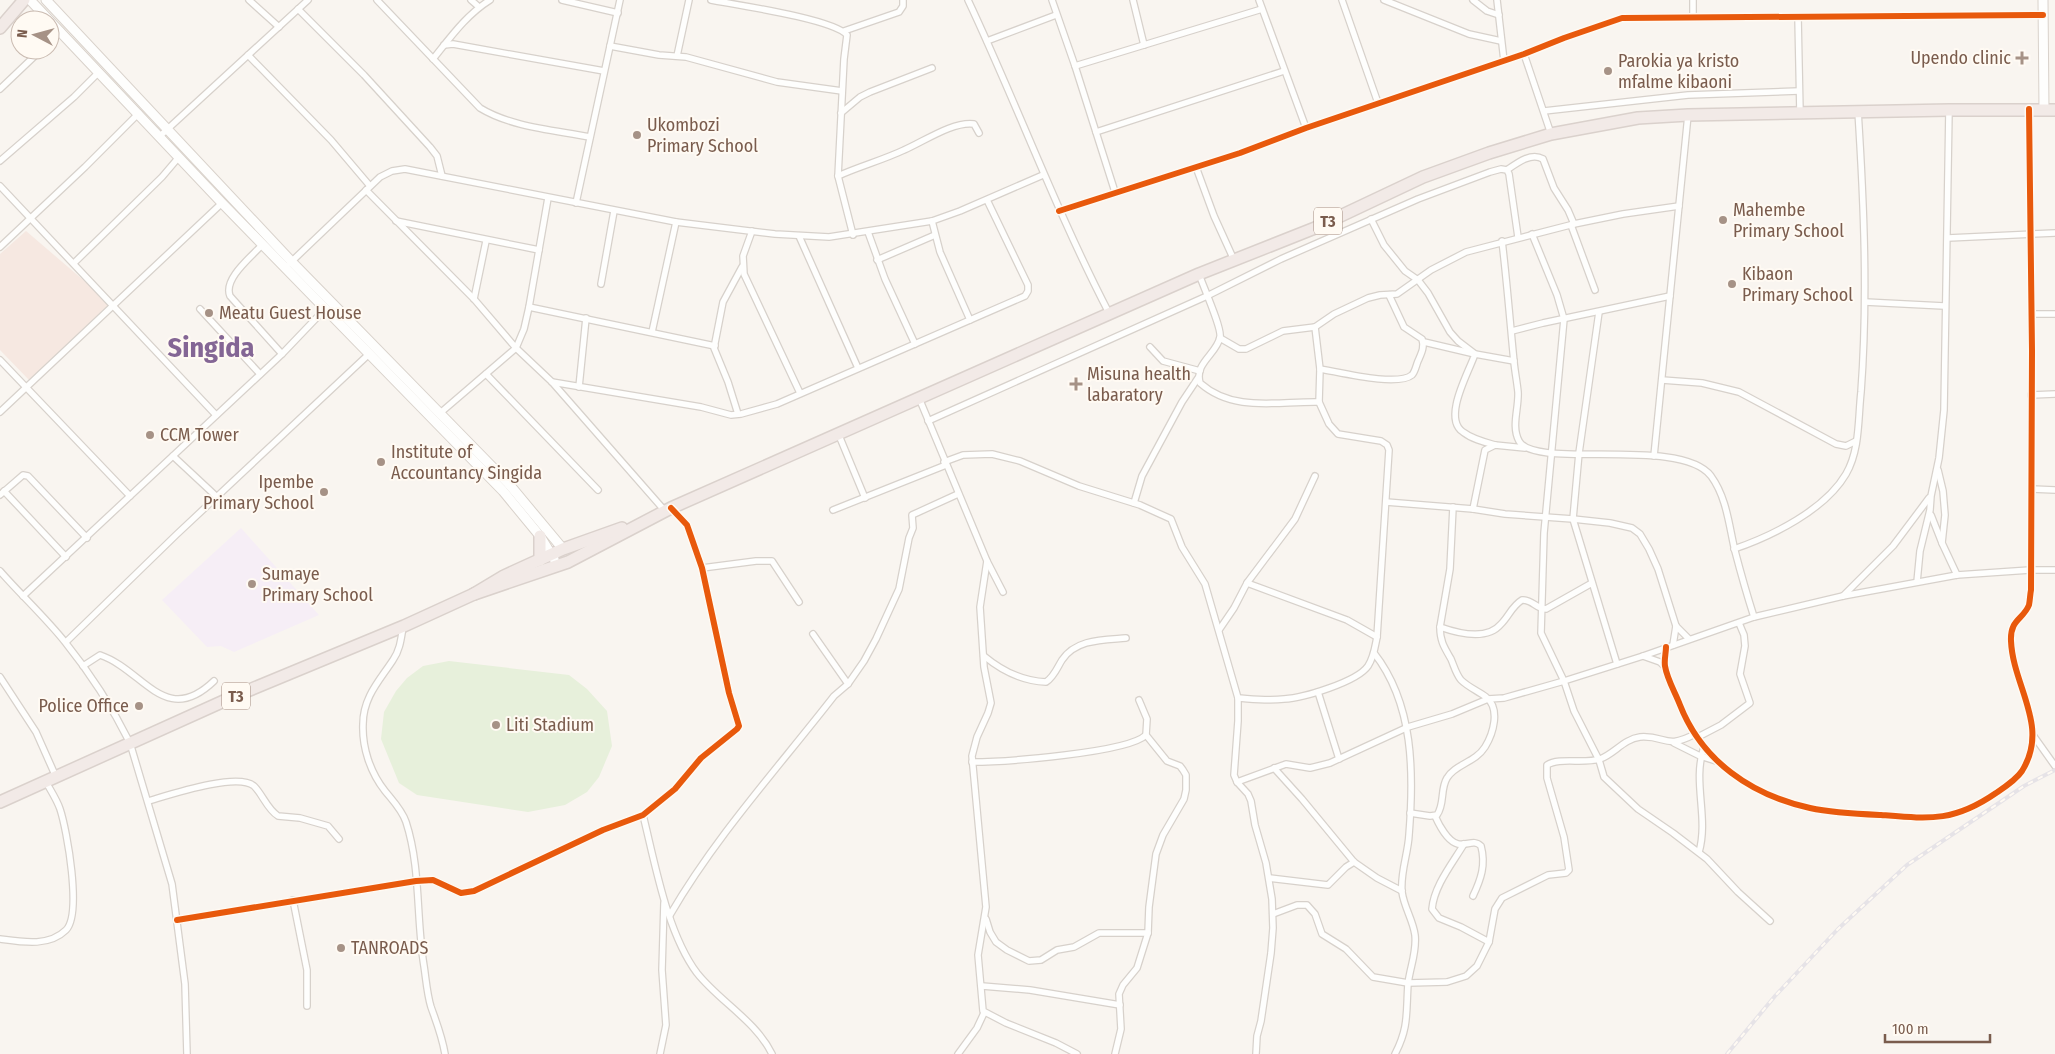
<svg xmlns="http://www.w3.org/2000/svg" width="2055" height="1054" font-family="'Fira Sans Condensed',sans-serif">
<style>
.commercial{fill:#f6e8e1}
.education{fill:#f6eef6}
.green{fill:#e7f0db}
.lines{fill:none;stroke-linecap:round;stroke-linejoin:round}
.street-casing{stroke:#d7d1cb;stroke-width:8}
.secondary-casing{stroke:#d9d2cb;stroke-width:11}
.highway-casing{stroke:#dad1cc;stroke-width:14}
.street{stroke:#fefefd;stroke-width:5.5}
.secondary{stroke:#fefefd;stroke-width:9}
.highway{stroke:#f2eae7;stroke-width:11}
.rail-casing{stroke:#e6e3e7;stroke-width:4}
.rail{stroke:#fffaf3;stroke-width:2;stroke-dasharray:5.5;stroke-linecap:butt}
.cycleway-casing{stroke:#fffaf3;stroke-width:9}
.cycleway{stroke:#e8590c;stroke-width:6}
.poi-dot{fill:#a69286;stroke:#fffaf3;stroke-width:2}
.labels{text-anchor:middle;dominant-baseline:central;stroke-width:4;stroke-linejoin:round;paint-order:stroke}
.shield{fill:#fffaf3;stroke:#a28b7f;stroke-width:1}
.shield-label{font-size:16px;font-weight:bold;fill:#7a5c4d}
.poi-label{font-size:18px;fill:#7a5c4d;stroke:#fffaf3;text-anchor:start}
.town-label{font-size:28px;font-weight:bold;fill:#846695;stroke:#fffaf3}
</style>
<rect width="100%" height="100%" fill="#f9f5f0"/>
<path class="commercial" d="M26,231L110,303L31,382L0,350V254Z"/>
<path class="education" d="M241,528L319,615L234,652L221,646L207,647L162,600Z"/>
<path class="green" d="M449,661L569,675L587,689L607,711L612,746L599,777L587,792L565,805L528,812L417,795L399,783L381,739L384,712L396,691L407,678L423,666Z"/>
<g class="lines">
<g class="street-casing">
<g id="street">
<path d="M249,0L279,27"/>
<path d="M377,0L480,108C511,127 554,130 590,137"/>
<path d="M471,0L479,7"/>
<path d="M562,0L618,13"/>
<path d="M711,0C737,5 833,19 847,35L844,59L838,176L853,235"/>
<path d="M968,0C1017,104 1056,211 1109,313"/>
<path d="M1052,0L1075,66L1115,192"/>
<path d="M1133,0L1144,45"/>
<path d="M1259,0L1306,128"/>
<path d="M1342,0L1378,103"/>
<path d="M1384,0L1469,34L1501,41"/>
<path d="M1473,0L1487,11L1499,15"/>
<path d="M1497,0L1504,61"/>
<path d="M1693,0V16"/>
<path d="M298,9L364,75L430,147L437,156L442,176"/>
<path d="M1798,17L1800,113"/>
<path d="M844,31L899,12L903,6V0"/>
<path d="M987,41L1056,15"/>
<path d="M50,42L61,31"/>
<path d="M444,45L453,44L604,71"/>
<path d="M610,46L659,55L686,57L777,82L842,91"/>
<path d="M1524,54L1551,134"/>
<path d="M248,55L331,140L370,186"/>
<path d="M677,56L689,0"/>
<path d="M433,59C450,38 466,15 490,0"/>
<path d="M1075,66L1262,9"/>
<path d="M0,89L41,50"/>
<path d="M1544,111L1688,95L1799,91"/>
<path d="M841,113L860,97L870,92L932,68"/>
<path d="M1096,132L1284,71"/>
<path d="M160,136L308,0"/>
<path d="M0,161L74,97L99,72"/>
<path d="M1196,167L1214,216L1234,260"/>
<path d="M1507,170C1517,163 1531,152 1543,159L1554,188L1568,210L1574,224"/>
<path d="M838,176C860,166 883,160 904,150C923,142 953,121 974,124L979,133"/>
<path d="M0,186L216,415"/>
<path d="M366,190L474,299L516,348L552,382L665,511"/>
<path d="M576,203L620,0"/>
<path d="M1059,211L1240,153L1306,128L1524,54L1564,38L1622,18L2043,15"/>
<path d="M1371,219L1384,245L1405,271L1418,280L1428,293L1450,332L1458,341L1475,354L1514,361"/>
<path d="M396,221L539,250"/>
<path d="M932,221L940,252L970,320"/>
<path d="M1571,225L1595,290"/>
<path d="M752,231L743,256L744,274L800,393"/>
<path d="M868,232L885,279L915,344"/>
<path d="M1532,234L1557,295L1564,319L1544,533L1541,633L1564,681L1574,711L1599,760L1604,777L1638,809L1673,833L1707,859L1738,892L1770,921"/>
<path d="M799,236L858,368"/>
<path d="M1948,238L2055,233"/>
<path d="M1502,241C1507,282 1510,322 1514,362C1515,372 1517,382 1518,392C1519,408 1511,426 1519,441C1534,470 1680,436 1711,476C1727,498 1729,526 1735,551C1741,574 1747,595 1754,617"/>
<path d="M262,245C251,257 223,279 230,296L282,354"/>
<path d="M0,247L85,167L139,113"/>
<path d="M877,260L935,235"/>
<path d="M74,263L162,177L179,157"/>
<path d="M290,263L380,177L392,171L405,169L676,222L775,234L829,237L932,221L960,211L1043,175"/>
<path d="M1199,274C1203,286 1222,328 1220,337C1217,354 1194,363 1200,383C1234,413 1278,401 1319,402L1329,424L1338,434L1381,441L1387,445L1389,450L1377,637C1375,647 1374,657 1368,666C1357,682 1303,698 1284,699C1268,701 1253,699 1238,698"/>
<path d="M601,284L614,211"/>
<path d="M474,299L486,241"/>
<path d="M1865,302L1944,306"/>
<path d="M529,307L715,346"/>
<path d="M200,309L260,374"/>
<path d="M1599,312L1579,453L1573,519L1617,664"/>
<path d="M2031,314H2055"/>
<path d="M1315,327L1320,369L1319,402"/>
<path d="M1512,331L1543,323L1670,296"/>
<path d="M652,332L676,222"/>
<path d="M1220,338L1239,349H1246L1283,331L1315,327L1334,314L1368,298L1380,295L1397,294L1431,270L1466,252L1574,224L1623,214L1679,206"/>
<path d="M1424,342L1475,354C1469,372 1442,418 1463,432C1472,439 1484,442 1495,445"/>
<path d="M1150,347L1163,361L1200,371"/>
<path d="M0,360L130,496"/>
<path d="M1320,369C1339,372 1397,387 1412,375C1415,372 1416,366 1418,361C1421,354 1425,347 1422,339L1404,327L1389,295"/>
<path d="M486,374L598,490"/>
<path d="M1662,380L1702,383L1739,392L1836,444L1846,446L1856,441"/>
<path d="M552,382L701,407L731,415L741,414L777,404L1025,296L1028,291V285L987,200"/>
<path d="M579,387L586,318"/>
<path d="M2031,395L2055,394"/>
<path d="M919,398L987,561L980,607L984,667L991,703L988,713L977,737L972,756L986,907L978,955L983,1011L1006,1023L1056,1043L1077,1054"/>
<path d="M0,412L222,203"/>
<path d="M439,414L516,348L524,329L529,307L548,198"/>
<path d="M738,414L728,382L714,348L723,302L742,267"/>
<path d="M928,421L1207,296L1281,259L1418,199L1490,172L1501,169L1507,170L1509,174L1518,237"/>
<path d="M838,433L865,498"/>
<path d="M173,456L217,497"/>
<path d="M1654,456L1688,115"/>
<path d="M944,462L963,455L992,454L1020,461L1079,486L1140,505L1171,519L1182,547L1205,584L1238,698V721L1234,775L1237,782L1248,794L1251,801L1255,825L1266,863L1272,899L1273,928L1271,953L1261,1021L1257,1036L1256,1054"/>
<path d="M1938,470L1943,491L1945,515L1942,543L1957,575"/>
<path d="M2032,489L2055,490"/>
<path d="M4,491L66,557"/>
<path d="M0,495L23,475L28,476L87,538"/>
<path d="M1386,502L1473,509L1505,514L1573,519L1610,523L1632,528L1640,534L1649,549L1658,569L1676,626L1689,639"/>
<path d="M1134,503L1142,476L1182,402L1198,378"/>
<path d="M1473,509L1485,450L1495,445L1525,448"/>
<path d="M833,510L946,465"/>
<path d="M1931,515L1942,543"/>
<path d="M1734,549C1772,536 1825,510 1846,474C1860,450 1858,419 1861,392C1868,298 1864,205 1858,111"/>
<path d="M987,561L1003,592"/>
<path d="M702,568L756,561H772L799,602"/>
<path d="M0,571C21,595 45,617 65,642C90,673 112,707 130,743L172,884L185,984L187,1054"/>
<path d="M1917,582L1920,551L1930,510L1931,496L1939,458L1944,410L1949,110"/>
<path d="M1247,583L1347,620L1377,637"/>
<path d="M23,596L282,354L325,309"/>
<path d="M1843,596L1893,546L1929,498"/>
<path d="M403,627C401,639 400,650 393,660C380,680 363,697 363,724C362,747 370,772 385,791C393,801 402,810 406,822C421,868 416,918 424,966C426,979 427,994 431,1007C437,1024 442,1036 445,1054"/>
<path d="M1440,627C1457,633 1487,641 1501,624C1509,616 1512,606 1522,600C1532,599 1536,609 1546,609L1592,583"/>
<path d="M1219,630L1234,608L1247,583L1295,519L1315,476"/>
<path d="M813,634L848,684"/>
<path d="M66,642L176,535L369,354"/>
<path d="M1673,645L1676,626"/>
<path d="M1666,647C1666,653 1664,660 1665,666C1667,679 1675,692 1680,705C1702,761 1751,795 1810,808C1833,813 1858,814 1881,815C1930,819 1954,822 1996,793C2005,787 2016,780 2022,771C2050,726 2013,687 2011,641C2010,619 2023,620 2029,605C2030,600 2030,595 2031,590L2032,351L2029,109"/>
<path d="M1374,653C1414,704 1414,773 1409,835C1408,854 1400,873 1402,892C1404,907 1413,920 1415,935C1417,952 1410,967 1408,984C1406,1013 1409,1027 1395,1054"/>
<path d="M984,656C1002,671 1021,681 1046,682C1054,677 1057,668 1062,660C1076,639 1103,640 1126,638"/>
<path d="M1643,656L1660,662L1664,666"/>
<path d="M83,666L100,655C144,670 165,728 214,681"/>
<path d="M0,677L36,732L56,777"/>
<path d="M1318,692L1339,759"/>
<path d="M2033,735L2055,766"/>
<path d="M1698,737L1721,725L1750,703L1740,674L1745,646L1744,635L1739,623"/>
<path d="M1674,743L1700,756L1716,761"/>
<path d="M972,762C1002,762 1128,753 1146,735L1147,719L1139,700"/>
<path d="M1274,768L1302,799L1354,862L1377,878L1402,891"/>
<path d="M1237,782L1286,764L1310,768L1330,763L1408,727L1452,714L1488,699L1504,698L1564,681L1643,656L1754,617L1843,596L1957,575L2030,570H2055"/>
<path d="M148,801C169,795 237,772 254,786C263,795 267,809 278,816L300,818L328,826L339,839"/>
<path d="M1410,813L1430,816L1437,815C1445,804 1440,789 1447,778C1455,764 1475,763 1485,747C1493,734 1501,709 1486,697C1478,691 1468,687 1461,680C1456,674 1454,666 1451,659C1444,647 1440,641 1440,627L1450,569L1453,507"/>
<path d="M643,815C655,863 667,933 697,973C719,1001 756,1021 772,1054"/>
<path d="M1435,816C1439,825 1448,842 1458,844C1467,846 1474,839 1481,846C1486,865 1481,879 1473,896"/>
<path d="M1464,844C1452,864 1434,886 1432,909L1439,918L1461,927L1489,942"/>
<path d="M1699,852C1709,817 1692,782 1704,747"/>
<path d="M1269,878L1328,885L1346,867L1354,862"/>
<path d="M293,900L307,970V1006"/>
<path d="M1273,914L1297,905H1307L1315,914L1322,934L1346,949L1373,977L1408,983L1447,982L1466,976L1477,966L1489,942L1495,909L1502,898L1548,875L1566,873L1569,870L1564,837L1547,778V765C1559,757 1584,764 1600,759C1614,754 1624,739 1640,737C1666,735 1665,750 1695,734"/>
<path d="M670,915C716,836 778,768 834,696L848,684L864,661L876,639L899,589L909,538L913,528L912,515L958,494"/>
<path d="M986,919L990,932L996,942L1007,950L1029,961L1041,960L1057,950L1074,947L1099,933H1148"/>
<path d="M177,920L416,881L433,880L461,893L474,891L603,830L643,815L675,789L701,758L737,729L739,726L729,693L702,568L687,525L671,508"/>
<path d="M0,939C22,942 49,947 66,930C82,914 67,830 60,809C57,800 51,791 46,782"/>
<path d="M982,986L1030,990L1120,1005"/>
<path d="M660,1054L666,1025L662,970L664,903"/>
<path d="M958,1054L977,1028L984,1013"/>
<path d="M1115,1054L1121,1029L1119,994L1123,985L1137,968L1148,933L1149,907L1156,854L1163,835L1184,799L1186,790V775L1183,770L1180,766L1167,761L1146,735"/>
</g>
</g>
<g class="secondary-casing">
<g id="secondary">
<path d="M30,0L222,203L503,491L540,536L554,559"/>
<path d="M46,0L291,261L508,483L563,549"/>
<path d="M2043,0L2044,110"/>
</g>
</g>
<g class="highway-casing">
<g id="highway">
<path d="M0,28L24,0"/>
<path d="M540,536V560"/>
<path d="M474,594L568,562L671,508L1199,274L1315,228L1423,177L1489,153L1551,134L1638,118L1688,115L1949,110H2055"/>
<path d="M0,802L235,696L404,626L474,594L504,576L563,549L622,528"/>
</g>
</g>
<use href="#street" class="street"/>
<use href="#secondary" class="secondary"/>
<use href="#highway" class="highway"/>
<g class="rail-casing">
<path id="rail" d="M1727,1054L1775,996L1838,929L1907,865L2024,786L2055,770"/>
</g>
<use href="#rail" class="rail"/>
<g class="cycleway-casing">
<g id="cycleway">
<path d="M1059,211L1240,153L1306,128L1524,54L1564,38L1622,18L2043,15"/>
<path d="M1666,647C1666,653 1664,660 1665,666C1667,679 1675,692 1680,705C1702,761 1751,795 1810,808C1833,813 1858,814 1881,815C1930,819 1954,822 1996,793C2005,787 2016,780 2022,771C2050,726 2013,687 2011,641C2010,619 2023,620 2029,605C2030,600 2030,595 2031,590L2032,351L2029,109"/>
<path d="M177,920L416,881L433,880L461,893L474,891L603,830L643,815L675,789L701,758L737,729L739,726L729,693L702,568L687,525L671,508"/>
</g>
</g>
<use href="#cycleway" class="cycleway"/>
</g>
<g class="poi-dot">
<path d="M2019.5 50.5h5v5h5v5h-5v5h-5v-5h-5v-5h5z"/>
<circle cx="1608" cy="71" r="5"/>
<circle cx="637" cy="135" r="5"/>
<circle cx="1723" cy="220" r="5"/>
<circle cx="1732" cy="284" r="5"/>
<circle cx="209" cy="313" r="5"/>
<path d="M1073.5 376.5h5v5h5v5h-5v5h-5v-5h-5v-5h5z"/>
<circle cx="150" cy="435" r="5"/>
<circle cx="381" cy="462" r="5"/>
<circle cx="324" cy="492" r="5"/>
<circle cx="252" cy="584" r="5"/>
<circle cx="139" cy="706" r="5"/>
<circle cx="496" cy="725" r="5"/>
<circle cx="341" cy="948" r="5"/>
</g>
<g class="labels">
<g class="shield">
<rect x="1314" y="207.5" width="28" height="27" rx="4"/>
<rect x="222" y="682.5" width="28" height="27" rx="4"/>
</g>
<g class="shield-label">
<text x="1328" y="221">T3</text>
<text x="236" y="696">T3</text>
</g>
<g class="poi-label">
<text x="2011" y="58" text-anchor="end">Upendo clinic</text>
<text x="1618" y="61">Parokia ya kristo<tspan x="1618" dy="21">mfalme kibaoni</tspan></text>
<text x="647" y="125">Ukombozi<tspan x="647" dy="21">Primary School</tspan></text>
<text x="1733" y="210">Mahembe<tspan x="1733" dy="21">Primary School</tspan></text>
<text x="1742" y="274">Kibaon<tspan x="1742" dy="21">Primary School</tspan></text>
<text x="219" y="313">Meatu Guest House</text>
<text x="1087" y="374">Misuna health<tspan x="1087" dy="21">labaratory</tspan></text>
<text x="160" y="435">CCM Tower</text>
<text x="391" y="452">Institute of<tspan x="391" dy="21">Accountancy Singida</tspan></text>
<text x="314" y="482" text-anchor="end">Ipembe<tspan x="314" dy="21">Primary School</tspan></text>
<text x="262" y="574">Sumaye<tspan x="262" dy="21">Primary School</tspan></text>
<text x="129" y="706" text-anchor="end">Police Office</text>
<text x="506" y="725">Liti Stadium</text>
<text x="351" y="948">TANROADS</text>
</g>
<g class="town-label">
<text x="211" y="347">Singida</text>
</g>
</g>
<g transform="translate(35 35) rotate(276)"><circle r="24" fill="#fffaf3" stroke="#cabbb1"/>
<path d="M0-4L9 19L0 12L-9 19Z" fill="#a69286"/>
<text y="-8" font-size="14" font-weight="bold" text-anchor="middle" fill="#7a5c4d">N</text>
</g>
<path d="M1885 1034v8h105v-8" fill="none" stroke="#7a5c4d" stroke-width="2.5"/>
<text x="1892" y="1034" font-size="15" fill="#7a5c4d" stroke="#fffaf3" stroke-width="4" paint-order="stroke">100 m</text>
</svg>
